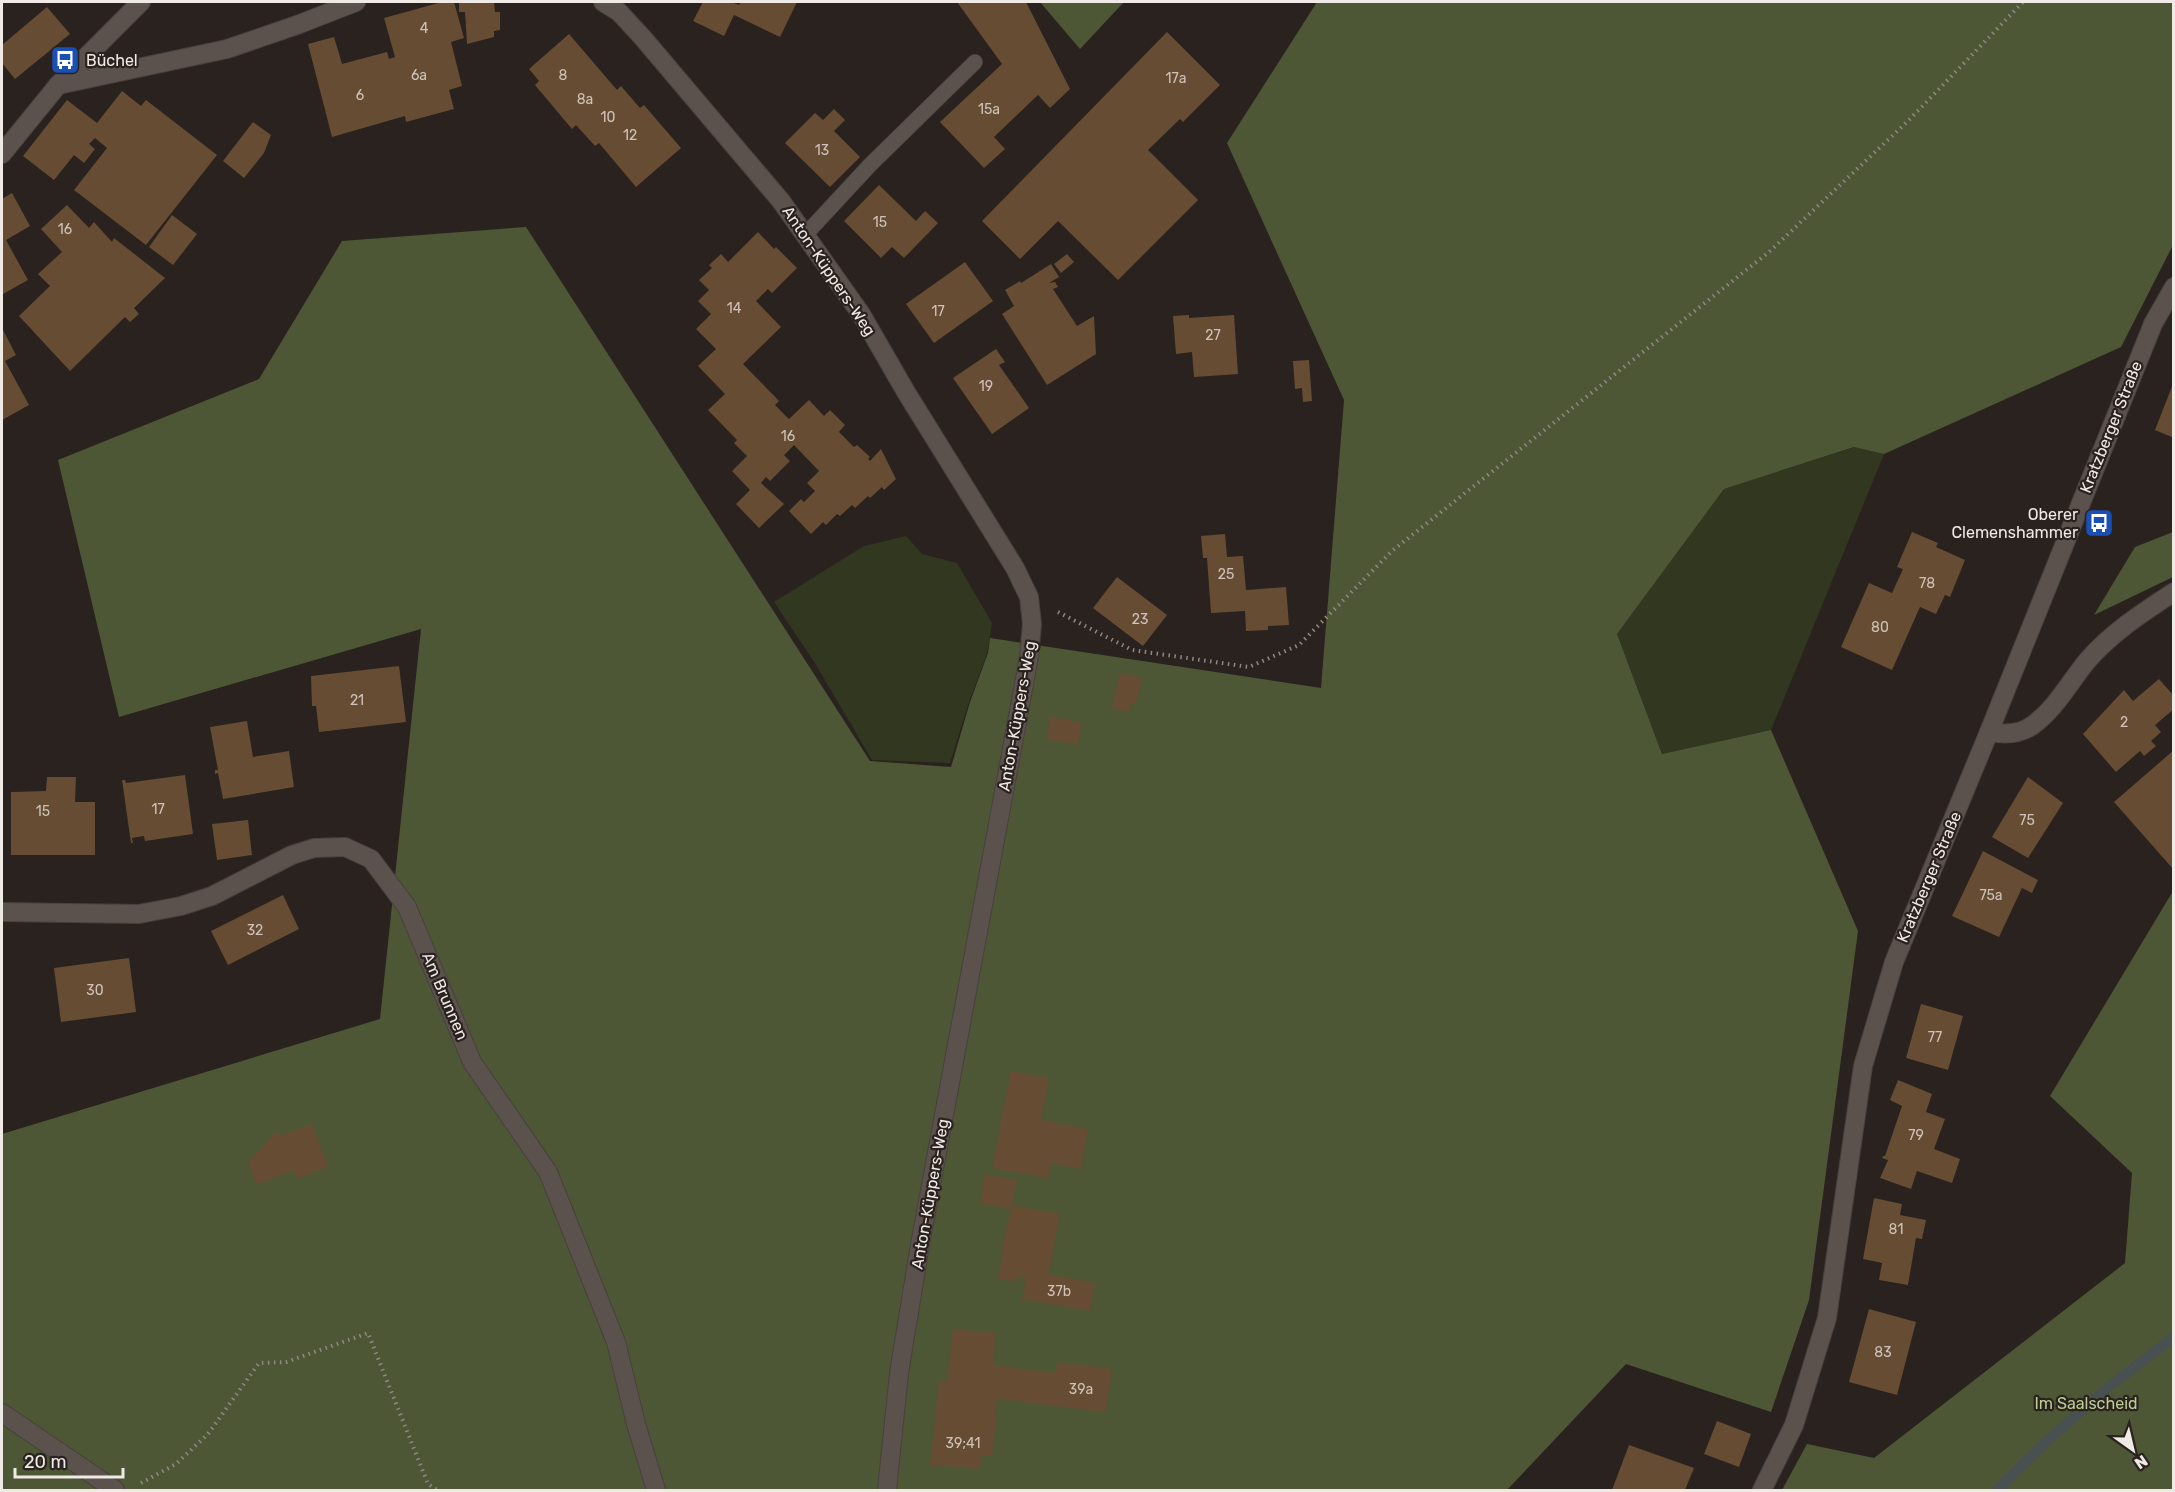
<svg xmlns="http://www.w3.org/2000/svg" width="2175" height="1492" font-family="Rubik,sans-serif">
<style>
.green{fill:#31381f}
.forest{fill:#4d5735}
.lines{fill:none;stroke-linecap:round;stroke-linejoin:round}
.stream{stroke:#485052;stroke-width:10}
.building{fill:#664c32}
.lane-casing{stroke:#47413e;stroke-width:16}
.street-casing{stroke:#47413e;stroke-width:20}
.path{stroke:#8f8884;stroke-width:4;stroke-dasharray:1.5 4.5;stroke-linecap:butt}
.lane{stroke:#5b514d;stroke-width:15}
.street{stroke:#5b514d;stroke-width:18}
.labels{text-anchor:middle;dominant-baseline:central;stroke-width:4.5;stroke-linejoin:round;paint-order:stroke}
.number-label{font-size:14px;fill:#cec2ba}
.poi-label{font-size:16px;fill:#f0eae7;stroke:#2a221e;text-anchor:start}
.street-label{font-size:16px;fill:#f0eae7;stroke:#2a221e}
.park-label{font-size:16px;fill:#bbcd90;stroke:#2a221e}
</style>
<rect width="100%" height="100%" fill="#2a221e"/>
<g class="green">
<path d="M1855,447L1884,454L1771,730L1662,754L1617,634L1724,489Z"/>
<path d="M906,536L922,554L957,563L992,623L987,654L969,702L950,763L872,760L815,663L774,602L864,546Z"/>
</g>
<g class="forest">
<path d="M1040,2H1124L1080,49Z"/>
<path d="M1317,2H2173V245L2121,347L1884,454L1854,447L1724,489L1617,634L1662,754L1771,730L1858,931L1809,1300L1771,1412L1626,1364L1507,1490H2V1134L380,1019L421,629L119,717L58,460L259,379L342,241L526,227L870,761L951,767L970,702L988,653L990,638L1321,688L1344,400L1227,143Z"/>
<path d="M2173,532V577L2094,615L2135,547Z"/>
<path d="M2173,891V1490H1782L1807,1444L1874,1458L2125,1263L2132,1173L2050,1096Z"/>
</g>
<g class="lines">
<path class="stream" d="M1997,1490L2047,1441L2106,1389L2174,1337"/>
</g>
<g class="building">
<path d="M442,2H454L464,38L451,42L462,86L449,90L454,109L406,122L405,116L332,137L308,44L334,37L342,64L387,52L389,59L395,57L384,18Z"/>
<path d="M459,2H494L495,12H500V30L494,31V37L467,44L465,12H459Z"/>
<path d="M703,2H731L739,5L741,2H797L780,37L734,15L724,36L693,21Z"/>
<path d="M957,2H1026L1070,89L1050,108L1038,95L994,137L1005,149L984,168L940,122L1002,64Z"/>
<path d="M47,7L70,34L15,79L2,63V45Z"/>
<path d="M1167,32L1220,85L1183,122L1180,119L1148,150L1198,200L1118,280L1058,221L1020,259L982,221Z"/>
<path d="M569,34L617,90L621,86L640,108L644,105L681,148L636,187L599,143L595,146L576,125L572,129L535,85L539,81L529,69Z"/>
<path d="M122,91L141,106L146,100L217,155L146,245L74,190L107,148L95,138L89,144L95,149L84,163L74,155L54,180L23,156L67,100L97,123Z"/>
<path d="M834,109L845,120L834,131L860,157L830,187L785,143L815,113L823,120Z"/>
<path d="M253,122L271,135L264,153L244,178L223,161Z"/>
<path d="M879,185L916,221L925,211L938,223L904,258L892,247L881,258L844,221Z"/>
<path d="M12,193L30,226L6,240L28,280L3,294L2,290V199Z"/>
<path d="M67,205L89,228L94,222L112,242L114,238L165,278L134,308L139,314L130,322L125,317L70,371L19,316L50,286L38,274L62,252L41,229Z"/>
<path d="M172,215L197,234L173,265L149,247Z"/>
<path d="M758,232L774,249L776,247L797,268L772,293L768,289L756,301L781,327L743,364L779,401L775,405L789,419L809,400L824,416L830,410L845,425L839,432L854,447L857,445L870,457L868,459L870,461L881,449L896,479L884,490L882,487L870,498L868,496L855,508L852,505L840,516L837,514L826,525L823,522L811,534L789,511L801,499L804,502L815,491L807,483L819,471L794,445L784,455L790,461L770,481L766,477L761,483L784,504L759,528L736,504L750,490L732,471L747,456L734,443L737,440L708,410L725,394L698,366L716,349L696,329L711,314L698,301L709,290L699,280L712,268L709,265L721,254L728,262Z"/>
<path d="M1067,254L1074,262L1061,273L1054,264Z"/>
<path d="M965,262L993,301L934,343L906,304Z"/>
<path d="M1051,264L1059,277L1049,283L1055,282L1058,287L1053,289L1077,326L1094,316L1096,354L1047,385L1002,314L1014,306L1005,290L1020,281L1021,283Z"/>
<path d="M1189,315V318L1234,315L1238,374L1194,377L1192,352L1176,354L1173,316Z"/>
<path d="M2,328L16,355L5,361L29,405L2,420Z"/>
<path d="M996,349L1005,362L999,365L1029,408L992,434L953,378Z"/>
<path d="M1309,360L1312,401L1303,402L1302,388L1295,389L1293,361Z"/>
<path d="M2173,384H2174V438L2155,430Z"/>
<path d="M1912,532L1938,543L1936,547L1965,560L1950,597L1945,595L1936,614L1920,607L1892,670L1841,647L1869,583L1892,593L1903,569L1897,567Z"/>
<path d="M1225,534L1227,557L1243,556L1246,590L1286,587L1289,625L1268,626V630L1246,631L1245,611L1211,613L1207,558H1203L1201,536Z"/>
<path d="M1117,577L1167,615L1143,646L1093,608Z"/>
<path d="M399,666L406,722L319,732L316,706H312L311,676Z"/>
<path d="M1120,673L1142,678L1136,704L1131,703L1129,712L1112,708Z"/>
<path d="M2159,679L2174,696V709L2155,725L2161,732L2151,741L2156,746L2144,756L2140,751L2116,772L2083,734L2124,690L2133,701Z"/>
<path d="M1051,716L1082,723L1078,745L1046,739Z"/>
<path d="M247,721L253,757L289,751L294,787L223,799L218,773L215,774V770H218L210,727Z"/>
<path d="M2174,750V870L2114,802Z"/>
<path d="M185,775L193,834L145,841L144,836L132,838L133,843H131L122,780H125L126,783Z"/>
<path d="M47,777H76L75,802H95V855H11V792L46,791Z"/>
<path d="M2028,777L2063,803L2028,858L1992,837Z"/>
<path d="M248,820L252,855L217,860L212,824Z"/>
<path d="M1983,851L2038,880L2032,893L2022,888L1999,937L1952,916Z"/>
<path d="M283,895L299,929L228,965L211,931Z"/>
<path d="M129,958L136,1012L61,1022L54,968Z"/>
<path d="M1921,1004L1963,1016L1948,1070L1906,1058Z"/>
<path d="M1011,1071L1049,1078L1041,1120L1088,1129L1081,1169L1051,1163L1048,1178L992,1168Z"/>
<path d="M1898,1080L1932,1094L1926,1112L1945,1119L1934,1149L1960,1159L1952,1183L1917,1171L1911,1189L1880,1178L1888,1160L1882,1158L1883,1156H1885L1902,1106L1890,1100Z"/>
<path d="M312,1124L328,1166L297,1179L293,1170L257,1185L248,1162L278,1130L280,1136Z"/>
<path d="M985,1174L1017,1180L1012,1205L1060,1214L1049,1274L1095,1283L1090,1311L1022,1299L1026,1278L1017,1276L1016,1282L998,1279L1003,1252H1000L1011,1209L980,1203Z"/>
<path d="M1874,1198L1902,1204L1900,1215L1926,1220L1922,1239L1916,1238L1908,1285L1879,1280L1882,1263L1863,1259Z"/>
<path d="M1869,1309L1916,1322L1897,1395L1849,1382Z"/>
<path d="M953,1329L996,1333L993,1365L1056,1373L1057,1362L1112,1369L1106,1412L997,1399L995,1416H997L992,1456L981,1455L980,1469L930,1465L939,1381H947Z"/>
<path d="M1717,1421L1751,1434L1739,1467L1704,1454Z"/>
<path d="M1629,1445L1694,1468L1685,1490H1612Z"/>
</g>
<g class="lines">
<g class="lane-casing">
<path id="lane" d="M805,235L870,165L975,62"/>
</g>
<g class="street-casing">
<g id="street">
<path d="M603,2L619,12L643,38L781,201L861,314L906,392L1015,568L1029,597L1032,624L1029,657L921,1239L899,1373L887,1490"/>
<path d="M58,85L227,49L297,25L356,2"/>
<path d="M2,154L58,85L141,2"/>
<path d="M1989,732C2005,735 2020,735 2033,725C2056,708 2069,683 2087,661C2111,633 2142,613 2174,592"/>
<path d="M2,912L139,914L181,906L212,896L292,855L314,848L345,847L371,859L407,907L472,1062L548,1172L616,1342L636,1424L656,1490"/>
<path d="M2,1413L115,1490"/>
<path d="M1762,1490L1794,1425L1827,1318L1863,1066L1894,962L1989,732L2153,324L2174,287"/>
</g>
</g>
<g class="path">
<path d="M1058,612L1132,650L1249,667L1299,645L1392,551L1769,252L1908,121L2023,2"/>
<path d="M141,1483L176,1464L208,1434L259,1363L286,1362L368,1333L428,1484L437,1490"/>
</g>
<use href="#lane" class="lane"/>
<use href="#street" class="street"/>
</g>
<defs>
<g id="bus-square" transform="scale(1.5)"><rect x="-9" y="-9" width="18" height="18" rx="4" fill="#1a4fb4" stroke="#2a221e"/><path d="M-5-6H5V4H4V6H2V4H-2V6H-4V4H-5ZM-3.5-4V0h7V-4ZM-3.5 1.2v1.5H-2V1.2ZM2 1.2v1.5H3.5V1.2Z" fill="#fff"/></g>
</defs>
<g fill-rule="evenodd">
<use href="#bus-square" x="65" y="60"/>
<use href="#bus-square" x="2099" y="523"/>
</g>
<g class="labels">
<g class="number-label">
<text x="424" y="28">4</text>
<text x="419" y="75">6a</text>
<text x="563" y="75">8</text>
<text x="1176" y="78">17a</text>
<text x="360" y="95">6</text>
<text x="585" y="99">8a</text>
<text x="989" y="109">15a</text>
<text x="608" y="117">10</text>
<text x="630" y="135">12</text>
<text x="822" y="150">13</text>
<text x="880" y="222">15</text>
<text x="65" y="229">16</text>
<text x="734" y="308">14</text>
<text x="938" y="311">17</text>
<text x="1213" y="335">27</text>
<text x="986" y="386">19</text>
<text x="788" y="436">16</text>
<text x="1226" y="574">25</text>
<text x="1927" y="583">78</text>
<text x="1140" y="619">23</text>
<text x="1880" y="627">80</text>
<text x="357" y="700">21</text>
<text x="2124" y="722">2</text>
<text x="158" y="809">17</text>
<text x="43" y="811">15</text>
<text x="2027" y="820">75</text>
<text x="1991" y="895">75a</text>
<text x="255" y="930">32</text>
<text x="95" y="990">30</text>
<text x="1935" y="1037">77</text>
<text x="1916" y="1135">79</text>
<text x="1896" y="1229">81</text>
<text x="1059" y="1291">37b</text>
<text x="1883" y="1352">83</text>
<text x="1081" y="1389">39a</text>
<text x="963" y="1443">39;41</text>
</g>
<g class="poi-label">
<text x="86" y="60">Büchel</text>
<text x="2078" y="514" text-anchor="end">Oberer<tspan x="2078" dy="18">Clemenshammer</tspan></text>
</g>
<g class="street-label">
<text transform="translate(829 271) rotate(56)">Anton-Küppers-Weg</text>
<text transform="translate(2111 427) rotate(-68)">Kratzberger Straße</text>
<text transform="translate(1017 716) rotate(-80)">Anton-Küppers-Weg</text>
<text transform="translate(1929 877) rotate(-67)">Kratzberger Straße</text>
<text transform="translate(445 996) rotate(67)">Am Brunnen</text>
<text transform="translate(930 1194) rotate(-80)">Anton-Küppers-Weg</text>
</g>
<g class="park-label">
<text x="2086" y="1403">Im Saalscheid</text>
</g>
</g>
<rect width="2175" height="1492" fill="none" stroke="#f0eae7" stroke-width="6"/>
<g transform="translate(2133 1450) rotate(146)" stroke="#2a221e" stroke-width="4.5" paint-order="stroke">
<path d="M0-4.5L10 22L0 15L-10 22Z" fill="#f0eae7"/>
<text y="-9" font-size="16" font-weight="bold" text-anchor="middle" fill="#f0eae7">N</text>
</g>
<path d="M15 1468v9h108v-9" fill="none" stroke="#f0eae7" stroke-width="3"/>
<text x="24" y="1468" font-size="18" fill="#f0eae7" stroke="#2a221e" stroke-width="4.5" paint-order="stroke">20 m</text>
</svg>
